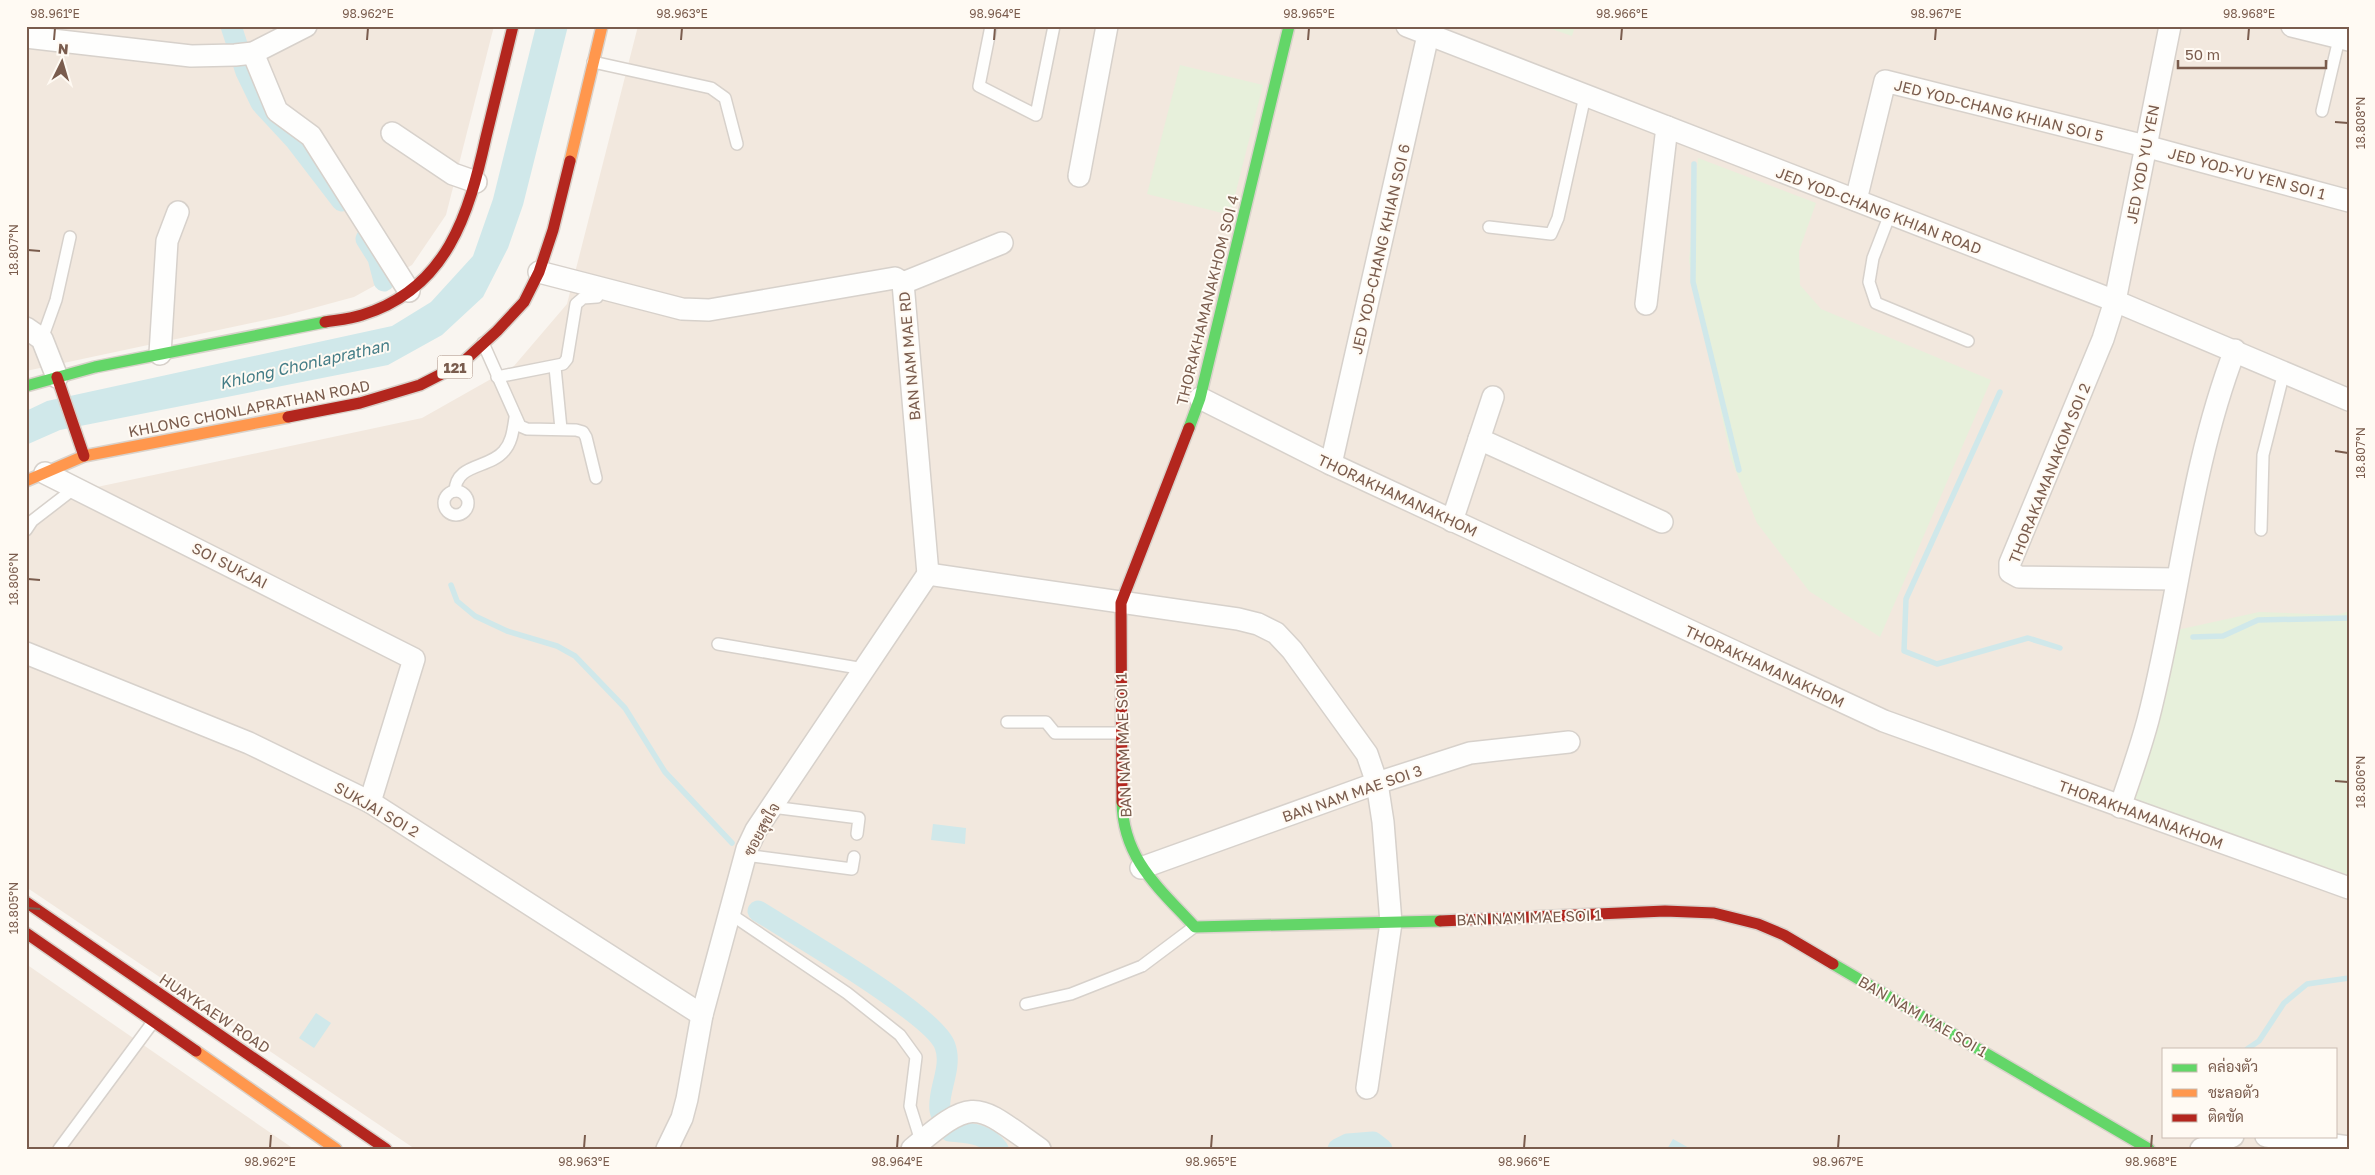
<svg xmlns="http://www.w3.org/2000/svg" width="2375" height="1175" font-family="'Golos Text',Sarabun,sans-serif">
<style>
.residential{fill:#f2e8de;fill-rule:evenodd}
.green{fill:#e7f0db}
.water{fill:#d0e8ea}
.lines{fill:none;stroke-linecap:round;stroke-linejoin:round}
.stream{stroke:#d0e8ea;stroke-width:5.5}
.canal{stroke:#d0e8ea;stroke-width:21}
.lane-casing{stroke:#d7d1cb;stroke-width:14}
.street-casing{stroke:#d7d1cb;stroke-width:24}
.fast-casing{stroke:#d9d2cb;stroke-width:14}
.slow-casing{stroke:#d9d2cb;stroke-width:14}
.jam-casing{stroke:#d9d2cb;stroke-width:14}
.lane{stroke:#fefefd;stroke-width:11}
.street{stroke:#fefefd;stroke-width:21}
.fast{stroke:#63d668;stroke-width:11}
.slow{stroke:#ff974d;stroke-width:11}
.jam{stroke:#b3261e;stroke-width:11}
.ticks{fill:none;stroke:#7a5c4d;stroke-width:2}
.labels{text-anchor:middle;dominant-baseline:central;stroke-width:4;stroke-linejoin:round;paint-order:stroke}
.shield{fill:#fffaf3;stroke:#a28b7f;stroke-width:1}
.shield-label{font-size:14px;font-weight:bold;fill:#7a5c4d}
.street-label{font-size:15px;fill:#7a5c4d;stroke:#fffaf3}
.water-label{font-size:16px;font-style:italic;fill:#437c86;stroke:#fffaf3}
.neatline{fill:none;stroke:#7a5c4d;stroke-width:2}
.ticks-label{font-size:12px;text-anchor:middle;fill:#7a5c4d}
</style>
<rect width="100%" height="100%" fill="#f9f5f0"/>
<g class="residential">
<path d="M26,26H494L446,215L412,265L354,297L284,316L26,371Z"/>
<path d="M638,26H2349V1149H415L26,887V518L97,487L422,418L514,366L567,304ZM2164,1049H2336V1136H2164Z"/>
<path d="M26,964L294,1149H26Z"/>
</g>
<g class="green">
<path d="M1543,26H1575L1572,36Z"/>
<path d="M1180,65L1263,85L1230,215L1147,194Z"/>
<path d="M1698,158L1816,203L1799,251L1800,285L1821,309L1991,380L1880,637L1809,591L1757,523L1731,459L1689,261Z"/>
<path d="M2349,611V875L2130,800L2177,630L2259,612L2337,615Z"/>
</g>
<g class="water">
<path d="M536,26H568L523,205L508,248L483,297L442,335L388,365L60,430L26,445V411L47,401L392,326L431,302L473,256L493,199Z"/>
<path d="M933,824L966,828L965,844L931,840Z"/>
<path d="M316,1013L331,1023L314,1048L299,1038Z"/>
<path d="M1673,1139L1691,1149H1667Z"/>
</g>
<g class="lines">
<g class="stream">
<path d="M1694,164L1693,282L1739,470"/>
<path d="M2000,392L1906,599L1904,651L1937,664L2028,638L2060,648"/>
<path d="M451,585L457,601L475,616L507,631L557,646L575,656L625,708L665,772L732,843"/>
<path d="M2193,637L2223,636L2258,620L2349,618"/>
<path d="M2247,1049L2259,1041L2284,1003L2307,984L2349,978"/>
</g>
<g class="canal">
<path d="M231,26L246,72L261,103L296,141L342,201"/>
<path d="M366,239L378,258L384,281"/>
<path d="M758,911C793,933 935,1015 945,1046C953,1067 937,1092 940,1110C941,1117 947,1125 950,1131C968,1133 986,1133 998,1149"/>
<path d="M1338,1149L1348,1144L1373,1142L1382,1149"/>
</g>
<g class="lane-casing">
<g id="lane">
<path d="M991,26L979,86L1036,115L1054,26"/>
<path d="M593,62L711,88L725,98L737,144"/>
<path d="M2322,111L2339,39"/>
<path d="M1890,214L1873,258L1869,282L1876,303L1968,341"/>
<path d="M1489,227L1551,234L1558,218L1585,96"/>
<path d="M42,339L56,300L70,237"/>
<path d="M483,343L520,426L527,429L576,430L583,432L586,437L596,478"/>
<path d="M555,367L561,429"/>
<path d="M497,377L563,364L567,359L576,304L583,298L597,297L599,288"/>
<circle cx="456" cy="503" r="12"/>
<path d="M455,491C456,463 489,469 504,451C512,442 513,430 515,418"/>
<path d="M26,530L32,521L76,487"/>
<path d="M2261,530L2263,455L2284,372"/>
<path d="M718,644L864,669"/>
<path d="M1007,722H1046L1055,733H1120"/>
<path d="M772,807L859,818L857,834"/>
<path d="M745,855L852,869L854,857"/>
<path d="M729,913L847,993L900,1035L916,1057L910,1106L921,1141"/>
<path d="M1026,1004L1071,994L1142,966L1194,927"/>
<path d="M59,1149L153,1022"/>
</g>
</g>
<g class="street-casing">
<g id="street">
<path d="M1407,26L2115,301L2349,400"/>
<path d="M2170,26L2115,301L2103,339L2010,563V572L2019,577L2177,579"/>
<path d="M2292,26L2349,40"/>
<path d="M26,37L191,56L235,55L253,53L306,26"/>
<path d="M253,53L277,111L311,136L409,291"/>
<path d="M392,133L453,174L476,182"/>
<path d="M1079,176L1107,26"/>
<path d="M1856,200L1885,81L2145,146L2349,201"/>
<path d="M539,272L682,309L709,310L895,278L903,283L928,574"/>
<path d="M903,283L1002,243"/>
<path d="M1646,304L1667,127"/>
<path d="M26,328L42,339L57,377"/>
<path d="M160,354L167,241L178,212"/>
<path d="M1200,398L1331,464L1884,721L2349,888"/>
<path d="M1479,439L1662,522"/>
<path d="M1331,464L1428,35"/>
<path d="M45,473L414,659L370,802"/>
<path d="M1452,521L1493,397"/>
<path d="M928,574L1238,619L1258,624L1276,633L1292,650L1367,754L1377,783L1383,822L1391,923L1367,1088"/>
<path d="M26,653L249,743L370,802L702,1015"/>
<path d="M2120,807C2130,778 2140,750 2148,720C2180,597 2189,470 2235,350"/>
<path d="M1141,868L1377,783L1470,753L1569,742"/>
<path d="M2266,1136L2349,1147"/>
<path d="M667,1149L682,1118L687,1099L702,1015L747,849L756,830L928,574"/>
<path d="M912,1149C976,1094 976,1104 1040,1149"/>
<path d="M2201,1149L2233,1136"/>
</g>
</g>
<g class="fast-casing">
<g id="fast">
<path d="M26,386L95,367L325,322"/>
<path d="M1189,428L1200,398L1289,26"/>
<path d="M1122,802C1123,859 1159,888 1195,927L1440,921"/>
<path d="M1833,964L2149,1149"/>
</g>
</g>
<g class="slow-casing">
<g id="slow">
<path d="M570,161L602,26"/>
<path d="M26,481L84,456L288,417"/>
<path d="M196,1051L336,1149"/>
</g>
</g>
<g class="jam-casing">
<g id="jam">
<path d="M325,322C337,320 350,319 362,315C447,289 469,214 486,137C495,100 504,63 513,26"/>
<path d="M57,377L84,456"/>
<path d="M288,417L360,403L420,385L461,364L497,331L524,302L539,272L553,230L570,161"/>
<path d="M1122,802L1121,603L1189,428"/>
<path d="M26,902L386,1149"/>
<path d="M1440,921L1665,911L1714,913L1758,924L1784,935L1833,964"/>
<path d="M26,933L196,1051"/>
</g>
</g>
<use href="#lane" class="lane"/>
<use href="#street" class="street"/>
<use href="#fast" class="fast"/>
<use href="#slow" class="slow"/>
<use href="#jam" class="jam"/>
</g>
<path class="ticks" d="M54,40L55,28M367,40L368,28M681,40L682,28M994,40L995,28M1308,40L1309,28M1621,40L1622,28M1935,40L1936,28M2248,40L2249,28M2335,122L2348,123M28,250L40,251M2335,451L2348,453M28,579L40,580M2335,781L2348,782M28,908L40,909M270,1148L271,1135M584,1148L585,1135M897,1148L898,1135M1211,1148L1212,1135M1524,1148L1525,1135M1838,1148L1839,1135M2151,1148L2152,1135"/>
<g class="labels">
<rect class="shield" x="437.5" y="355.5" width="35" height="23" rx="4"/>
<g class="shield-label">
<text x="455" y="367">121</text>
</g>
<g class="street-label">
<text transform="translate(1999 110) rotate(14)">JED YOD-CHANG KHIAN SOI 5</text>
<text transform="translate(2142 164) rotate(-79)">JED YOD YU YEN</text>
<text transform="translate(2247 173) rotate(15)">JED YOD-YU YEN SOI 1</text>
<text transform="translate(1879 210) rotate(21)">JED YOD-CHANG KHIAN ROAD</text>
<text transform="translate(1380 249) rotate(-77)">JED YOD-CHANG KHIAN SOI 6</text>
<text transform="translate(1207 300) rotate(-76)">THORAKHAMANAKHOM SOI 4</text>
<text transform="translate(909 356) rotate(-95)">BAN NAM MAE RD</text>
<text transform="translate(249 408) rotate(-11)">KHLONG CHONLAPRATHAN ROAD</text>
<text transform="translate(2049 473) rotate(-68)">THORAKAMANAKOM SOI 2</text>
<text transform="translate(1398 495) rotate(25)">THORAKHAMANAKHOM</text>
<text transform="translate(230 565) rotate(27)">SOI SUKJAI</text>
<text transform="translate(1765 666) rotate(25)">THORAKHAMANAKHOM</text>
<text transform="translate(1123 745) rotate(-92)">BAN NAM MAE SOI 1</text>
<text transform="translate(1352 793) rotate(-19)">BAN NAM MAE SOI 3</text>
<text transform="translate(377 809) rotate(30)">SUKJAI SOI 2</text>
<text transform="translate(2141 814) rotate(20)">THORAKHAMANAKHOM</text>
<text transform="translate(761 829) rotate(-61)">ซอยสุขใจ</text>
<text transform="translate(1529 917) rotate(-2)">BAN NAM MAE SOI 1</text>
<text transform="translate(215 1013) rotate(34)">HUAYKAEW ROAD</text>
<text transform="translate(1923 1016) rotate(30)">BAN NAM MAE SOI 1</text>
</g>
<g class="water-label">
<text transform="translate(304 364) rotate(-13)">Khlong Chonlaprathan</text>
</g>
</g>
<rect width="2375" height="1175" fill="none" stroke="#fffaf3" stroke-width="55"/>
<rect x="2162" y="1048" width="175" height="90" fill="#fffaf3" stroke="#cabbb1"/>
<rect x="2172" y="1064" width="25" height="8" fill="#63d668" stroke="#cabbb1"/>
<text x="2208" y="1072" font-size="15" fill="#7a5c4d">คล่องตัว</text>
<rect x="2172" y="1089" width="25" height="8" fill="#ff974d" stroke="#cabbb1"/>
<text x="2208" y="1098" font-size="15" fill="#7a5c4d">ชะลอตัว</text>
<rect x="2172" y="1114" width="25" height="8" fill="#b3261e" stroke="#cabbb1"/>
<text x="2208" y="1122" font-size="15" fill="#7a5c4d">ติดขัด</text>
<g transform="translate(62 62) rotate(5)" stroke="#fffaf3" stroke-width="4" paint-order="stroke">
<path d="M0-4L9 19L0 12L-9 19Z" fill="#7a5c4d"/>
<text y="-8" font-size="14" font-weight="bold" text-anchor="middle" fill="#7a5c4d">N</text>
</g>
<path d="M2178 60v8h148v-8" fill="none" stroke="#7a5c4d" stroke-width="2.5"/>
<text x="2185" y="60" font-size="15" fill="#7a5c4d" stroke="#fffaf3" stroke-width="4" paint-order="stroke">50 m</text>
<rect x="28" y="28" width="2320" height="1120" class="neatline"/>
<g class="ticks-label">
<text x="55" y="18">98.961°E</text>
<text x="368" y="18">98.962°E</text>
<text x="682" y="18">98.963°E</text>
<text x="995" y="18">98.964°E</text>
<text x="1309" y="18">98.965°E</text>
<text x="1622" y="18">98.966°E</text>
<text x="1936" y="18">98.967°E</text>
<text x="2249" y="18">98.968°E</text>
<text transform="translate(2361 123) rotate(-90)" y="4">18.808°N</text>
<text transform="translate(14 250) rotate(-90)" y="4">18.807°N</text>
<text transform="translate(2361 453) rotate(-90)" y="4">18.807°N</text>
<text transform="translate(14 579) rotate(-90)" y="4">18.806°N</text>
<text transform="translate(2361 782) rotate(-90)" y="4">18.806°N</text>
<text transform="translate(14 908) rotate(-90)" y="4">18.805°N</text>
<text x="270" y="1166">98.962°E</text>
<text x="584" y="1166">98.963°E</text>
<text x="897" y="1166">98.964°E</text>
<text x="1211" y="1166">98.965°E</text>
<text x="1524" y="1166">98.966°E</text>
<text x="1838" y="1166">98.967°E</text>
<text x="2151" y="1166">98.968°E</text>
</g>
</svg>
